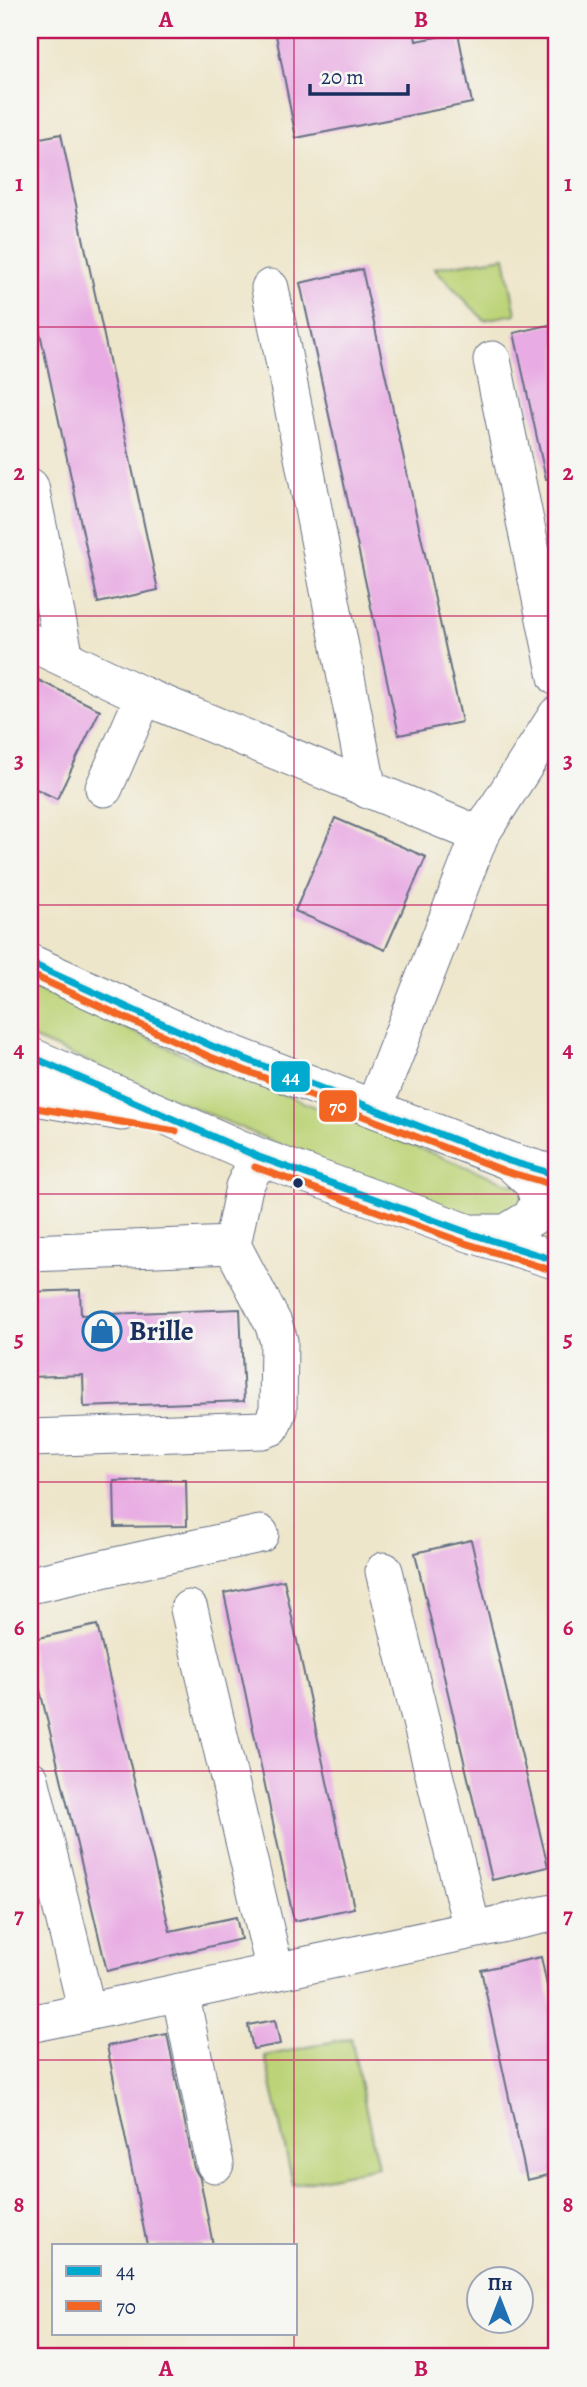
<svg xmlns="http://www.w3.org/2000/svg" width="587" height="2387" font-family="Alegreya,serif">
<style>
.green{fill:#bcd377;stroke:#6c816a;stroke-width:2}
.building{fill:#e8abe3}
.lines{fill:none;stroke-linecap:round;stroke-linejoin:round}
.minor-casing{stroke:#656f84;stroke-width:39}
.minor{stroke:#fff;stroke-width:37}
.bus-1-casing{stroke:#f6f6f2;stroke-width:12}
.bus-2-casing{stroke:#f6f6f2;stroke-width:12}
.bus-1{stroke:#00a9ce;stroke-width:7}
.bus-2{stroke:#f26522;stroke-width:7}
.grid{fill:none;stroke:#c2185b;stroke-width:2;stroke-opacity:0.55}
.bus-dot{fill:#1b2f5e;stroke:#f6f6f2;stroke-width:2.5}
.labels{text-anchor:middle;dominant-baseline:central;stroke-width:6;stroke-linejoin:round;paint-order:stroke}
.poi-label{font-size:28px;font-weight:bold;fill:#1b2f5e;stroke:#f6f6f2;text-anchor:start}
.line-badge{stroke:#f6f6f2;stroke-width:2.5}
.badge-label{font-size:19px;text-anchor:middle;font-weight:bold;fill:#fff}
.neatline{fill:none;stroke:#c2185b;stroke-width:2.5}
.grid-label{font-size:23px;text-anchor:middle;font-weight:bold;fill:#c2185b}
</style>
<rect width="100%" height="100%" fill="#f6f6f2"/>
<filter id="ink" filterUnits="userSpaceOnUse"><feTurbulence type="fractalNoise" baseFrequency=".0143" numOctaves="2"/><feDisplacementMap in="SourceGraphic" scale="14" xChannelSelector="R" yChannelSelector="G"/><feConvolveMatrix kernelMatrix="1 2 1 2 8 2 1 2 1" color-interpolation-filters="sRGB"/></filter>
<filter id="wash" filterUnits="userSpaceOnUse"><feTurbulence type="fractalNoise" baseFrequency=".00686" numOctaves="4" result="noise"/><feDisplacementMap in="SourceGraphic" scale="28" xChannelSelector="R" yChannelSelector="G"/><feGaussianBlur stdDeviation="1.57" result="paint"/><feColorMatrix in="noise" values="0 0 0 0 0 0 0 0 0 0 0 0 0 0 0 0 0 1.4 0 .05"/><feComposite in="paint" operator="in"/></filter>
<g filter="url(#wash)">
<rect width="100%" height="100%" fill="#eee6cb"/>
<g class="green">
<path d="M505,257L516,314L484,320L434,268Z"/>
<path d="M30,985L199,1061L505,1182L557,1196V1248L434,1211L30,1037Z"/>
<path d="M351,2038L378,2167L293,2185L265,2056Z"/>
</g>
<g id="blocks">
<g class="building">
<path d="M275,30H414L416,41L458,33L472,103L296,138Z"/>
<path d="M61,134L158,590L98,603L30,286V140Z"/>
<path d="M362,269L462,722L399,735L300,283Z"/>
<path d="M557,323V478L546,479L514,333Z"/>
<path d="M30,676L100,710L57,799L30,786Z"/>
<path d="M335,818L426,857L385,950L295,911Z"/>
<path d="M80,1290L81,1315L240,1309L244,1401L84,1407L83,1375L30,1377V1292Z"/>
<path d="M186,1480L187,1526L115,1527L114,1481Z"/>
<path d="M471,1540L548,1867L492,1880L415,1553Z"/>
<path d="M284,1580L354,1908L294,1921L224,1593Z"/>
<path d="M97,1625L170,1931L236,1917L241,1939L107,1971L30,1648V1640Z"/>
<path d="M541,1957L557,2033V2173L527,2180L481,1970Z"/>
<path d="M275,2020L280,2044L253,2049L248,2025Z"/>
<path d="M167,2034L194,2168L200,2178L213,2245H147L107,2046Z"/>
</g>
</g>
</g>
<g filter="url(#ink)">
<use href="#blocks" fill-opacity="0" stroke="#656f84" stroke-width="2"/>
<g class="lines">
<g class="minor-casing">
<g id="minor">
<path d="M270,288L368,790"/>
<path d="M492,360L557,677"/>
<path d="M30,487L65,658"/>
<path d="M30,642L144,696L480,835"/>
<path d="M104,788L144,696"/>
<path d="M30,963L212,1046L509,1161L557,1175"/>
<path d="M30,1056L259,1157L469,1233L557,1261"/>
<path d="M30,1096L122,1112"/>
<path d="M374,1108L480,835L557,715"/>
<path d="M477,1233H506L532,1217L539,1199L533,1183L509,1161"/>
<path d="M30,1253L232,1245"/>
<path d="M30,1438L263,1430L271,1427L278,1410L279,1341L273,1323L232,1245L244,1187L259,1157"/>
<path d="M384,1571L472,1929"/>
<path d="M30,1585L260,1534"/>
<path d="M189,1609L275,1971"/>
<path d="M30,1779L87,2011"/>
<path d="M180,1992L215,2164"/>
<path d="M30,2024L557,1912"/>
</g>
</g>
<use href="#minor" class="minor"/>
<g class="bus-1-casing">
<g id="bus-1">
<path d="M30,963L212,1046L509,1161L557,1175"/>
<path d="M30,1056L259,1157L469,1233L557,1261"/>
</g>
</g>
<g class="bus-2-casing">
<g id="bus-2">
<path d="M30,974L208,1056L505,1171L554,1185"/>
<path d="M30,1107L176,1131"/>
<path d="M255,1167L465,1243L554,1271"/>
</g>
</g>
<use href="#bus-1" class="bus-1"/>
<use href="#bus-2" class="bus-2"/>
</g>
</g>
<path class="grid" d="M294,30V2245M30,327H557M30,616H557M30,905H557M30,1194H557M30,1482H557M30,1771H557M30,2060H557M294,2333V2357"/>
<defs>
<g id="shop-ring" transform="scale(2.0125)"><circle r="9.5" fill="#f6f6f2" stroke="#1f6fb2" stroke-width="1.5"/><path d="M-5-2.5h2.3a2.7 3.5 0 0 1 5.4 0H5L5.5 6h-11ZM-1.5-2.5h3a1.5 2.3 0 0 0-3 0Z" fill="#1f6fb2"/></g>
</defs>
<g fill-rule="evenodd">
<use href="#shop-ring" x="102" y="1331"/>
</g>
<circle class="bus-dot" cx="298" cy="1183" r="6"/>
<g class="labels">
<g class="poi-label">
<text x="129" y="1331">Brille</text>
</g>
</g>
<g class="line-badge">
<rect x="270" y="1060" width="41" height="33" rx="7" fill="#00a9ce"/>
<rect x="318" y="1089" width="40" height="34" rx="7" fill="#f26522"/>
</g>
<g class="badge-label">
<text x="291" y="1083">44</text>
<text x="338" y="1113">70</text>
</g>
<rect width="587" height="2387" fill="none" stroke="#f6f6f2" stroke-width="77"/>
<rect x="52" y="2244" width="245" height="91" fill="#f6f6f2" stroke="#9ea6b7" stroke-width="2"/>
<rect x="66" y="2266" width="35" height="10" fill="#00a9ce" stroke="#9ea6b7" stroke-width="2"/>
<text x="116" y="2278" font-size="21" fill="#1b2f5e">44</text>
<rect x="66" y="2301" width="35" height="10" fill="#f26522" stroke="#9ea6b7" stroke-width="2"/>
<text x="116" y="2314" font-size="21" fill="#1b2f5e">70</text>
<g transform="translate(500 2300)"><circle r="33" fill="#f6f6f2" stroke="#9ea6b7" stroke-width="2"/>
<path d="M0-5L12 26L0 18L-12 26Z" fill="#1f6fb2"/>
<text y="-10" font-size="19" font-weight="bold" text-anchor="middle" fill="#1b2f5e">Пн</text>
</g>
<path d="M310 84v10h98v-10" fill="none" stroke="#1b2f5e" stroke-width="3.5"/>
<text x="321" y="84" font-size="21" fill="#1b2f5e" stroke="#f6f6f2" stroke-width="5" paint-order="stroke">20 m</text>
<rect x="38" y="38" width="510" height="2310" class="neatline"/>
<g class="grid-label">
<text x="166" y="27">A</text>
<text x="421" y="27">B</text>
<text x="19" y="191">1</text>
<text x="568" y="191">1</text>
<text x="19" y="480">2</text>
<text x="568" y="480">2</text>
<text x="19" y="768">3</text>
<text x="568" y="768">3</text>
<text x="19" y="1057">4</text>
<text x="568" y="1057">4</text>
<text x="19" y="1346">5</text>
<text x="568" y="1346">5</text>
<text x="19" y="1635">6</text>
<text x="568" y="1635">6</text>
<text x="19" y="1923">7</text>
<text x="568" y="1923">7</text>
<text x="19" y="2212">8</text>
<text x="568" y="2212">8</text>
<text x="166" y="2376">A</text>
<text x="421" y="2376">B</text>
</g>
</svg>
